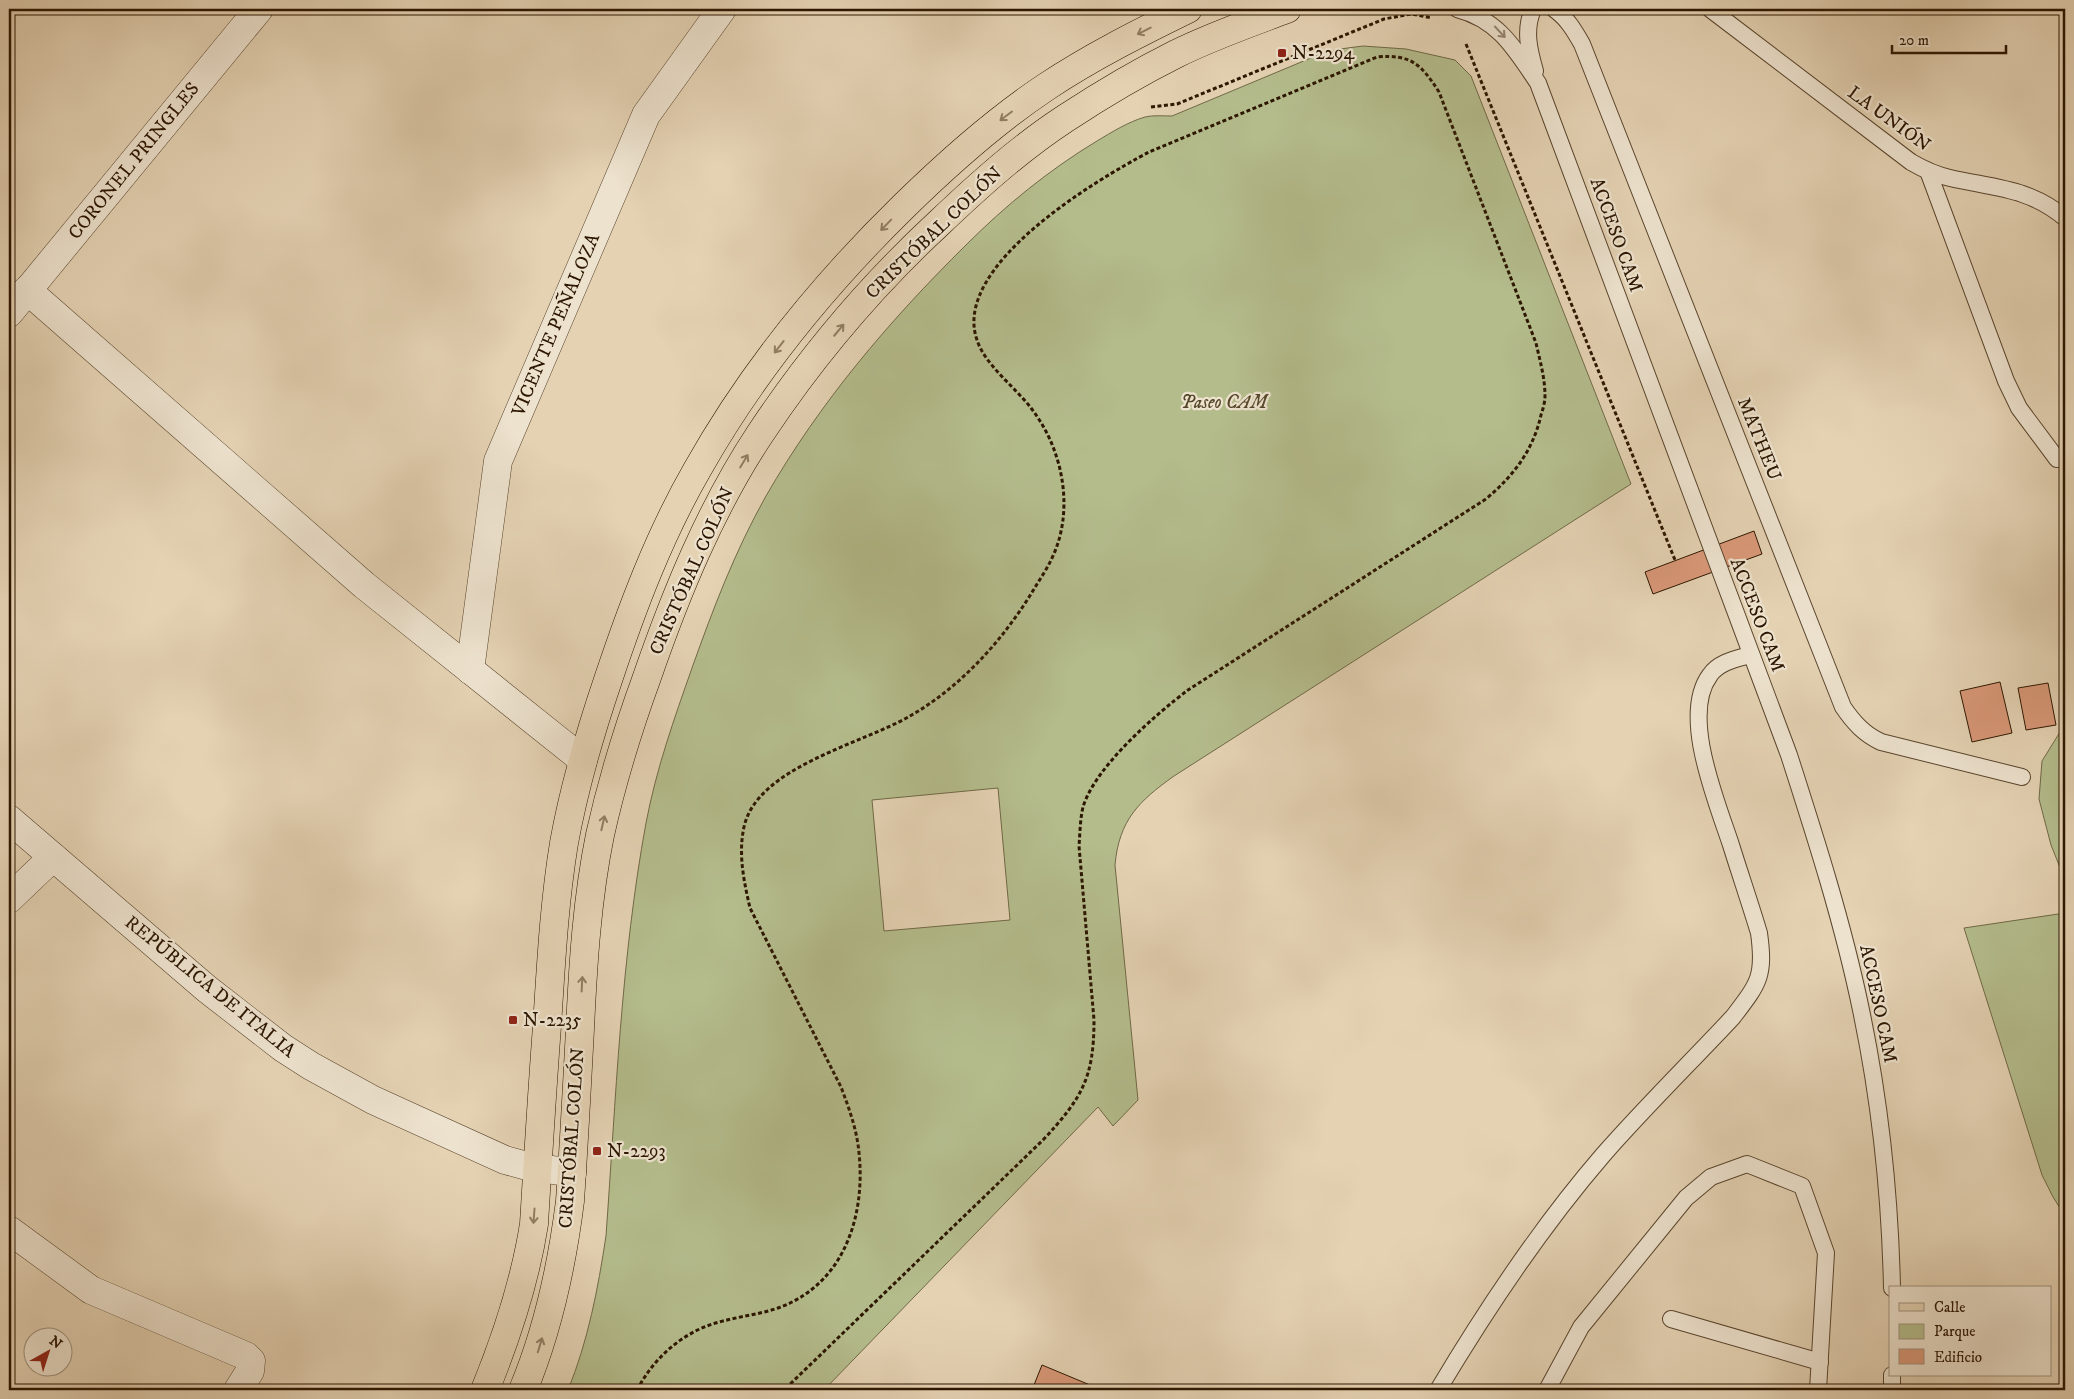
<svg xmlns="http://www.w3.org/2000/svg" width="2074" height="1399" font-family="'IM FELL DW Pica',serif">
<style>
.green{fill:#b4bc8c;stroke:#706946;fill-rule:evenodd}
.building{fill:#d99878;stroke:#2c1600}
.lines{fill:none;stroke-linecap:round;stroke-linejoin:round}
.lane-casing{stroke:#5a452d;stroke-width:18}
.street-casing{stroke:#5a452d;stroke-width:29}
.primary-casing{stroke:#2c1600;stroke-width:29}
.path{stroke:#2c1600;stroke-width:3;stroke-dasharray:4 2.5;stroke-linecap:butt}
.lane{stroke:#ede2ce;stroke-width:16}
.street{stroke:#ede2ce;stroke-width:28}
.primary{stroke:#e4d2b3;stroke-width:28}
.oneway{stroke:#917d62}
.oneway2{stroke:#968671}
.poi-dot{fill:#8f2418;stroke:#ede2ce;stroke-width:2}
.labels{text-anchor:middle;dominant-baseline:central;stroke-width:4.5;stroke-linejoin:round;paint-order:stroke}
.poi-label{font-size:19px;fill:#2c1600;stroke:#ede2ce;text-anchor:start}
.street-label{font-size:19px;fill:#2c1600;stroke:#ede2ce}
.park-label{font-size:19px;font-style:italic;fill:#55482a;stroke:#ede2ce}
</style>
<rect width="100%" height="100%" fill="#e4d2b3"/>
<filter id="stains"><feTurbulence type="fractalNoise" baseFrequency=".004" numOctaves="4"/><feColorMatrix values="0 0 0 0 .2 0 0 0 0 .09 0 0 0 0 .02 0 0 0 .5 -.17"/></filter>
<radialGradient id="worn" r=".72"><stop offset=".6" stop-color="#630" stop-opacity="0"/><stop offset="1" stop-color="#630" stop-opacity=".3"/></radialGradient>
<g class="green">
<path d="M1363,46L1406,49L1455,60L1471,76L1631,484L1174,776C1139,801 1119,820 1115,865L1138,1100L1113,1126L1098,1107L824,1390H568C588,1341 598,1289 606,1236C616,1098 621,959 646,823C656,770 674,719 692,668C713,609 735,551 766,496C820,402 889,321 966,245C1006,205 1049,170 1097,141C1112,132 1128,122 1145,117C1153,115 1163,116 1172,116L1318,55L1340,49ZM998,788L1010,920L884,931L872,800Z"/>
<path d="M2065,724V880L2051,845L2039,799L2042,761Z"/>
<path d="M2065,913V1216L2053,1197L2042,1175L1964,928Z"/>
</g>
<g class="building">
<path d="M1754,531L1762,554L1653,594L1645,572Z"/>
<path d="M2000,682L2012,733L1972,742L1960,691Z"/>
<path d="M2048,683L2056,725L2026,730L2018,688Z"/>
<path d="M1042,1365L1102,1390H1032Z"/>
</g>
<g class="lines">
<g class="lane-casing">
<g id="lane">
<path d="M1457,9C1499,20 1515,49 1538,83L1789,755C1816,839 1843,923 1861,1010C1880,1101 1890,1194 1892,1288"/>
<path d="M1533,9C1524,30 1529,50 1535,71"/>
<path d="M1554,9C1567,18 1574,30 1582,44L1843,707C1854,723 1864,734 1881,742L2022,777"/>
<path d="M1710,9L1911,162C1923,169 1936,175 1950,178C1993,188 2030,188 2065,218"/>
<path d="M1928,171L2006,381L2019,408L2057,459"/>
<path d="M1671,1319L1820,1362"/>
<path d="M1438,1390C1487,1308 1540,1228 1603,1155C1645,1107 1690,1063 1733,1017C1759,983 1765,976 1759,933C1750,903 1740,874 1731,845C1717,802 1680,715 1710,675C1719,662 1736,659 1750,655"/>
<path d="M1547,1390L1581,1327L1686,1198L1711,1177L1747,1164L1802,1186L1826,1253L1818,1390"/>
<path d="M1892,1390V1375"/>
</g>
</g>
<g class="street-casing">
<g id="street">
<path d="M27,290L364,585L583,760"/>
<path d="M9,313L259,9"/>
<path d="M470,670L498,461L646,115L722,9"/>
<path d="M9,819L207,989L283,1048L311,1066L373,1100L505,1160L527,1166L572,1173"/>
<path d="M9,899L53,857"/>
<path d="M9,1230L91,1290L246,1356L251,1361L250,1371L238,1390"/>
</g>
</g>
<g class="primary-casing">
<g id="primary">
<path d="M485,1390C507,1336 525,1282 534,1224C538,1158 542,1092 547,1026C551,965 554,904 564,843C574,788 590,733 608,680C632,608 659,536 697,470C752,372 825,283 905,205C949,162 995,121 1046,87C1091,57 1139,33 1188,9"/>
<path d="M523,1390C548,1330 562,1265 570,1201C574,1143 577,1086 580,1029C583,964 587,899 600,835C612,781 628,729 647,677C676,593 711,508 760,434C811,357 872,285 939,223C979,185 1020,148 1066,118C1101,95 1138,73 1176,54C1212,36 1250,23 1287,9"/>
</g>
</g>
<g class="path">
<path d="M1466,44L1675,560"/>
<path d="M1151,107L1177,104L1384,19L1411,14L1432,18"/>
<path d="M637,1390C655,1356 685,1330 723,1321C746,1315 771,1313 792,1302C848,1274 865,1210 859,1153C857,1130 849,1108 841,1087L750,908C744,882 738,854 744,827C757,767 862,744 910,716C961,687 1004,639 1034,589C1040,579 1047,569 1052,558C1075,510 1063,449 1031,408C1015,387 985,365 977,340C951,266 1096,180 1149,152L1377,57C1411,54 1421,64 1439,92L1536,343C1540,361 1545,378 1545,396C1545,402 1543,409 1541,415C1533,451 1513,476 1486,499L1188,690C1155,715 1095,767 1083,807C1080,820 1080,833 1079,846L1094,1020C1094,1078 1082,1098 1043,1140L784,1390"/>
</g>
<use href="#lane" class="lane"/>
<use href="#street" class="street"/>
<use href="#primary" class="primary"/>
</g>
<defs><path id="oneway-shaft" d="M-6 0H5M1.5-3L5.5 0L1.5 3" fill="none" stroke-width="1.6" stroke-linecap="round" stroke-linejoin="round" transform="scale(1.25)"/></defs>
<g class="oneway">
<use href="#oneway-shaft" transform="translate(1144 31) rotate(153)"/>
<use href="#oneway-shaft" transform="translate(1006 116) rotate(143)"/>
<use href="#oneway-shaft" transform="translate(886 225) rotate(134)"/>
<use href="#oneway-shaft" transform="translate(839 330) rotate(-50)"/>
<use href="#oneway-shaft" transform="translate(779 347) rotate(128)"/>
<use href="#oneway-shaft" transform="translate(744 461) rotate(-59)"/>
<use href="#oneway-shaft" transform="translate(603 823) rotate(-77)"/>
<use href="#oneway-shaft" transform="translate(582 984) rotate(-87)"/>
<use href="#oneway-shaft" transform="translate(534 1216) rotate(94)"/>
<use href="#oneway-shaft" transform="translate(540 1345) rotate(-73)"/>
</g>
<use class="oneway2" href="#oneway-shaft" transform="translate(1500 32) rotate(47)"/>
<g class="poi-dot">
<rect x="1277" y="48" width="10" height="10" rx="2.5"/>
<rect x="508" y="1015" width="10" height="10" rx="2.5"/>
<rect x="592" y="1146" width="10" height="10" rx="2.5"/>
</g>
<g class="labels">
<g class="poi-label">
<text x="1292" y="53">N-2294</text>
<text x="523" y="1020">N-2235</text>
<text x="607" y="1151">N-2293</text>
</g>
<g class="street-label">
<text transform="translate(1889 119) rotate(36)">LA UNIÓN</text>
<text transform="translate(134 161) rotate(-51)">CORONEL PRINGLES</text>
<text transform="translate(934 233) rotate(-44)">CRISTÓBAL COLÓN</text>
<text transform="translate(1616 235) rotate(70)">ACCESO CAM</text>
<text transform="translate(556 325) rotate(-67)">VICENTE PEÑALOZA</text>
<text transform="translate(1759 439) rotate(68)">MATHEU</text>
<text transform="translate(692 571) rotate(-66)">CRISTÓBAL COLÓN</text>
<text transform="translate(1757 615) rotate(69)">ACCESO CAM</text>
<text transform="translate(210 987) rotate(39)">REPÚBLICA DE ITALIA</text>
<text transform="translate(1878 1004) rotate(78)">ACCESO CAM</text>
<text transform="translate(572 1138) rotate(-86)">CRISTÓBAL COLÓN</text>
</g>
<g class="park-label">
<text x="1224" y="402">Paseo CAM</text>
</g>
</g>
<rect width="2074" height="1399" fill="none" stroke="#e4d2b3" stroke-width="30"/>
<rect x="10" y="10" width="2054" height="1379" fill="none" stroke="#2c1600" stroke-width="2.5"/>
<rect x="15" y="15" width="2044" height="1369" fill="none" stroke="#2c1600"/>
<rect x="1889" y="1286" width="162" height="90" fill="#ede2ce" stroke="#a0907c"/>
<rect x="1899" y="1303" width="25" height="8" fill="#e4d2b3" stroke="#a0907c"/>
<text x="1934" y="1312" font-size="15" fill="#2c1600">Calle</text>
<rect x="1899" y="1324" width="25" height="15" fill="#b4bc8c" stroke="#a0907c"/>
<text x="1934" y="1336" font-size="15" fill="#2c1600">Parque</text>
<rect x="1899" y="1349" width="25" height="15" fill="#d99878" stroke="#a0907c"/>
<text x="1934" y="1362" font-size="15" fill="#2c1600">Edificio</text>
<g transform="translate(48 1352) rotate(39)"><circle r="24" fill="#ede2ce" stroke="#a0907c"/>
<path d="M0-4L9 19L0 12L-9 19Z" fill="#8f2418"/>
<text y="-8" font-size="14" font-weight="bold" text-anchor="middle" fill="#2c1600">N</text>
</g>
<path d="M1892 45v8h114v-8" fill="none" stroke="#2c1600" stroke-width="2.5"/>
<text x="1899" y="45" font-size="15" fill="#2c1600" stroke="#ede2ce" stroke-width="4" paint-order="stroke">20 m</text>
<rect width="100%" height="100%" filter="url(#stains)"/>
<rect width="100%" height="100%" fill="url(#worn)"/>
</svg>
